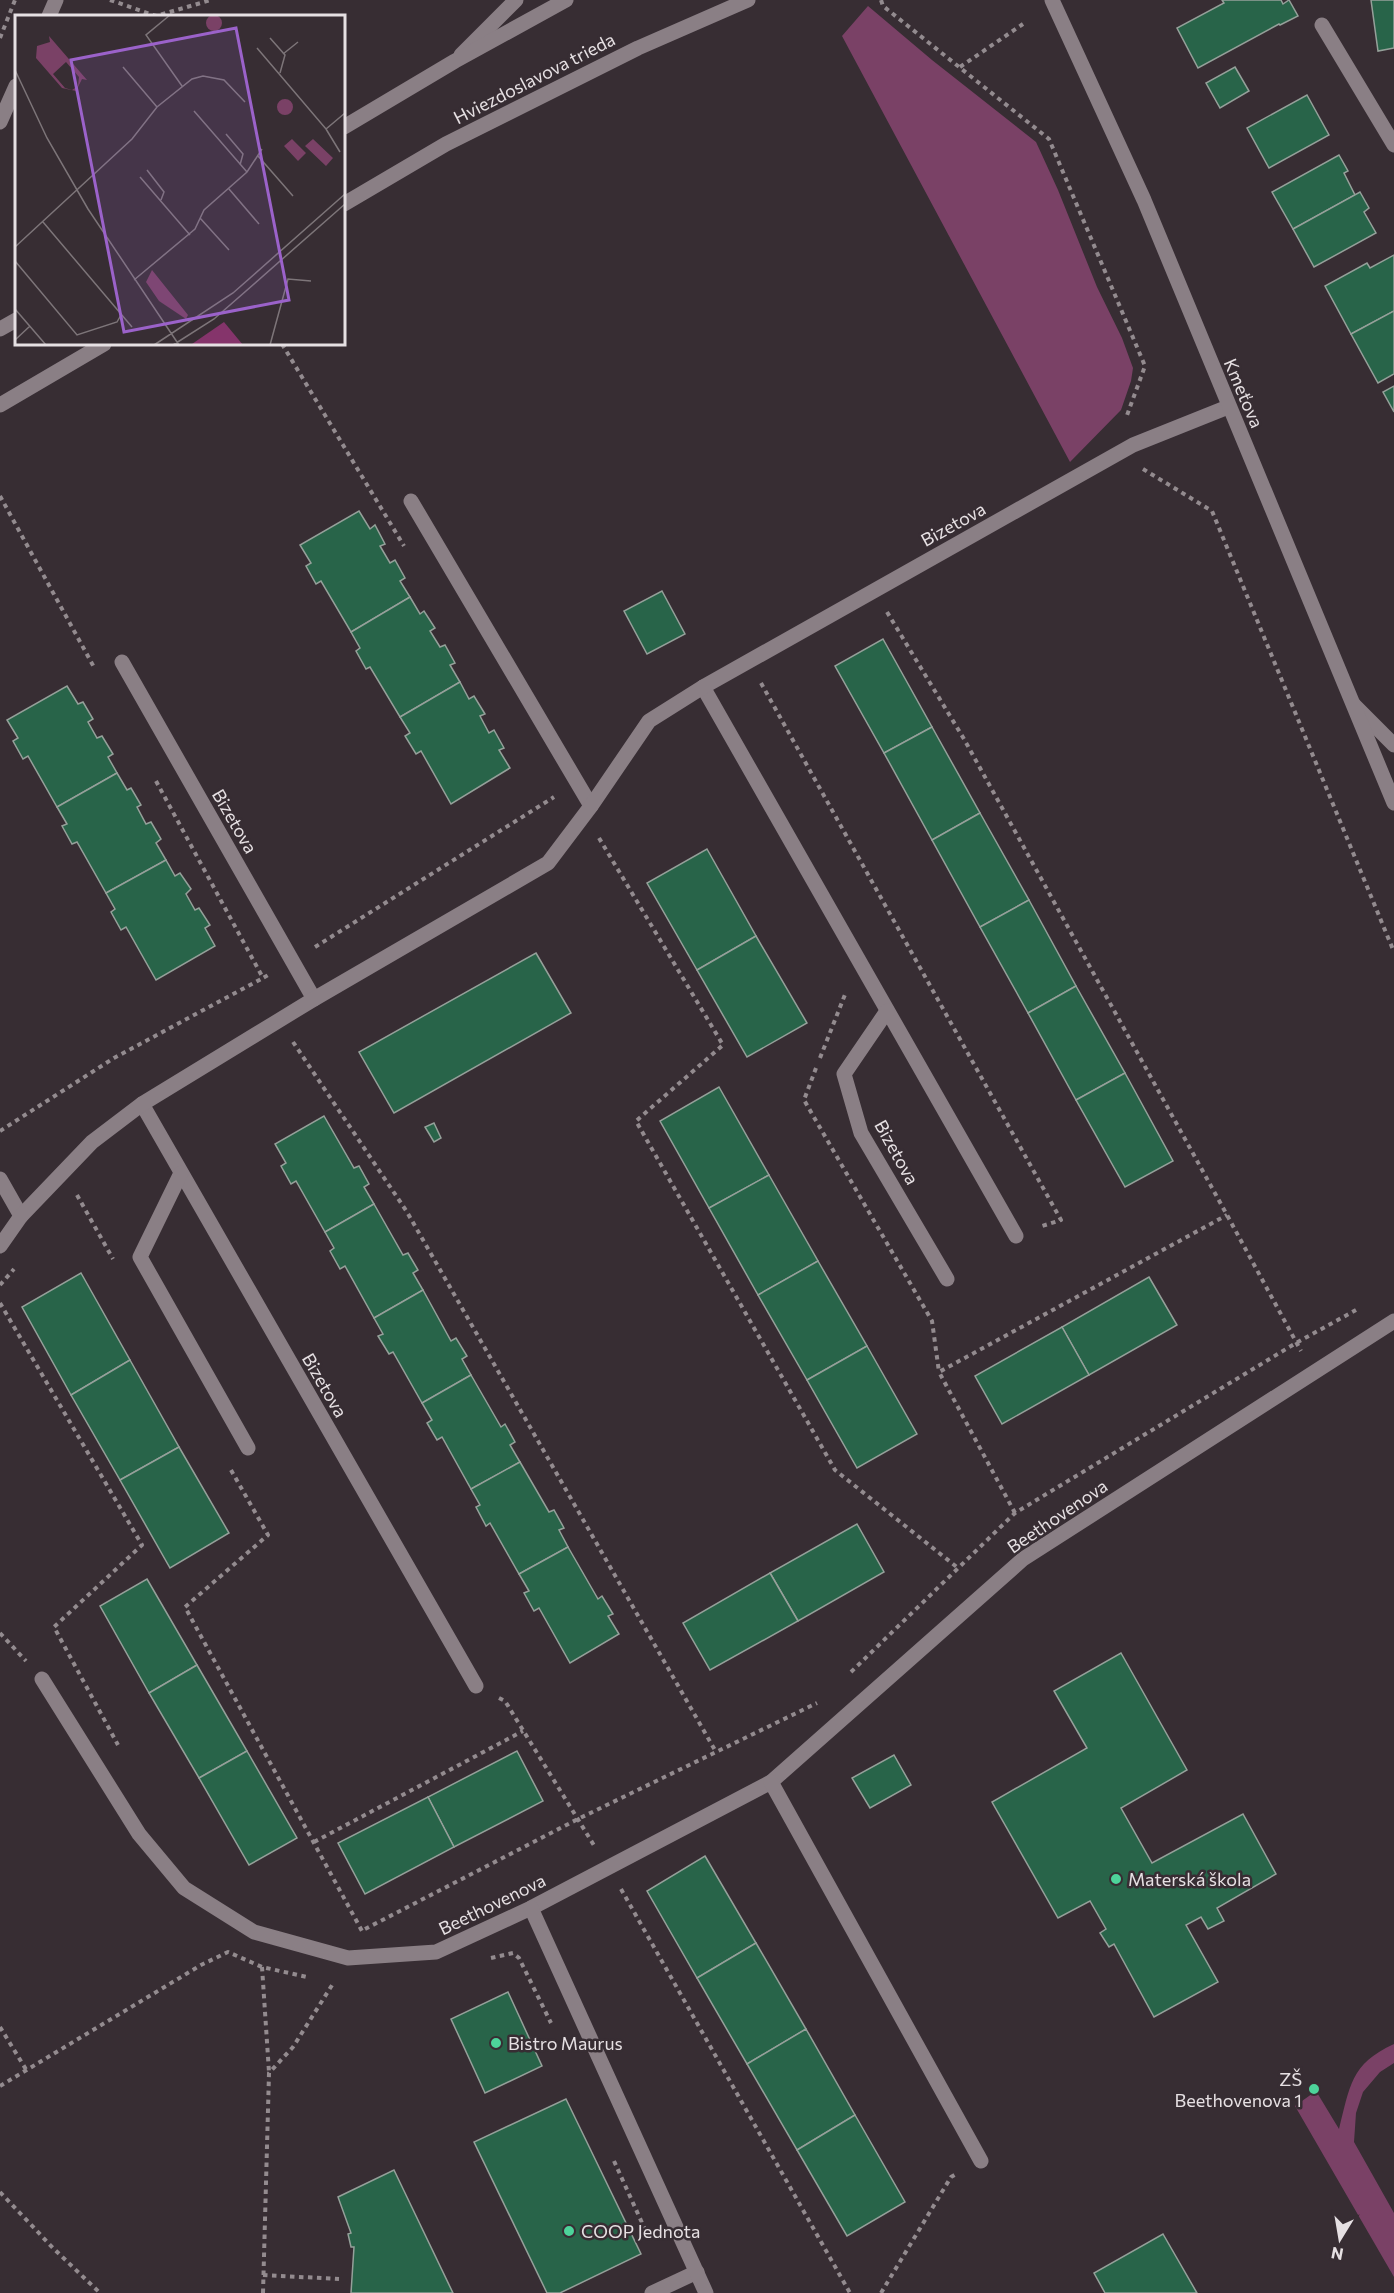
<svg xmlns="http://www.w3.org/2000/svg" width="1394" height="2293" font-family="Commissioner,sans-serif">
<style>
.green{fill:#7a4166}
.building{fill:#286449;stroke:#95a09a;stroke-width:1.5}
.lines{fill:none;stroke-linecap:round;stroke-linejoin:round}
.path{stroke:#938b8f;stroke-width:4;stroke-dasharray:4.5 4.5;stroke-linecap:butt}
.lane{stroke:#8a7f85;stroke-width:15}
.street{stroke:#8a7f85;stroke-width:15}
.secondary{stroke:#8a7f85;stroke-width:15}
.poi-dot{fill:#4dd39a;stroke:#372d33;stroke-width:2}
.labels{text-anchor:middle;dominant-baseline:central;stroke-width:5;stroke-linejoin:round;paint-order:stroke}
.street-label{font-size:18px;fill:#e6e0e3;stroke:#372d33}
.poi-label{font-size:18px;fill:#e6e0e3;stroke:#372d33;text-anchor:start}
.inset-road{fill:none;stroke:#7d7579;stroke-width:1.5}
.view{fill:#9b62ca;fill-opacity:0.15;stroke:#9b62ca;stroke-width:3}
.inset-edge{fill:none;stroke:#e6e0e3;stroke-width:3}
</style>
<rect width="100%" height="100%" fill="#372d33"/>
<g class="green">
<path d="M868,6L932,60L1036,142L1058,190L1097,287L1122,338L1133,368L1131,381L1121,410L1070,462L842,36Z"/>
<path d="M1394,2044V2063L1380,2072L1363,2092L1356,2113L1354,2142L1394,2213V2277L1295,2106L1316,2091L1339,2129C1350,2087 1350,2064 1394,2044Z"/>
</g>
<g class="building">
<path d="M1222,0H1281L1283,4L1289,0L1298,16L1280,25L1279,24L1198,68L1177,28L1224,3Z"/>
<path d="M1371,0H1394V48L1378,51Z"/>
<path d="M1235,67L1249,91L1220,108L1206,83Z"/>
<path d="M1307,95L1329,135L1269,168L1247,128Z"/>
<path d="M1339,155L1348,171L1344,173L1355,195L1293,229L1272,192Z"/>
<path d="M1360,192L1369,208L1364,212L1376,233L1314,267L1293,229Z"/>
<path d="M1394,255V311L1351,334L1325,286L1367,263L1370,268Z"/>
<path d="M1394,311V374L1378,383L1351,334Z"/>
<path d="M1394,386V412L1383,392Z"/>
<path d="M359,511L370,529L375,525L385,544L380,546L390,563L395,560L405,578L400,581L410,597L351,632L321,581L316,584L306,566L311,563L300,545Z"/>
<path d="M662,591L685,634L647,654L624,611Z"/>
<path d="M410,597L420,614L424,611L435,628L430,631L440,647L445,645L455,663L450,665L460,682L400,717L370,667L366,669L356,651L360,648L351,632Z"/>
<path d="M883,639L932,727L884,753L835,666Z"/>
<path d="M460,682L469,699L474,696L485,714L480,716L489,733L494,730L504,748L499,750L510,768L451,804L421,751L416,754L405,736L410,733L400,717Z"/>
<path d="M67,686L78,704L83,702L93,719L88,722L97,738L102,736L113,754L108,757L117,773L57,807L28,756L23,759L13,741L18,738L7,720Z"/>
<path d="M932,727L980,813L932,840L884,753Z"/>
<path d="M117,773L127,790L131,788L141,805L137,807L146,824L151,822L161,839L156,843L166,860L106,893L77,842L72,844L62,826L67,824L57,807Z"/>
<path d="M980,813L1029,900L980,927L932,840Z"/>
<path d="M707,849L756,936L697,970L647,883Z"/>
<path d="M166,860L175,876L180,873L191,889L186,894L195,910L199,908L210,925L205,928L215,946L156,980L126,927L121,930L111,912L115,909L106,893Z"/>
<path d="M1029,900L1076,986L1028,1013L980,927Z"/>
<path d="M756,936L807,1023L747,1057L697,970Z"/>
<path d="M536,953L571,1013L394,1113L359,1052Z"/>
<path d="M1076,986L1125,1073L1076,1100L1028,1013Z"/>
<path d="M1125,1073L1173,1161L1125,1187L1076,1100Z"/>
<path d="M719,1087L769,1175L709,1208L660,1121Z"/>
<path d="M324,1116L354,1168L359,1166L369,1184L364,1187L374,1204L325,1232L296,1181L291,1184L281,1166L286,1163L275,1144Z"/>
<path d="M434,1123L441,1138L434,1142L425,1127Z"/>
<path d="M769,1175L818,1261L758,1295L709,1208Z"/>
<path d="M374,1204L403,1255L408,1253L418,1270L413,1273L423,1290L374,1318L345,1266L340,1269L330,1251L334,1248L325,1232Z"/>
<path d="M818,1261L867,1346L807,1380L758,1295Z"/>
<path d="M81,1273L130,1360L71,1395L22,1307Z"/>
<path d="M1149,1277L1177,1325L1089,1375L1062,1327Z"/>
<path d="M423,1290L451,1341L456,1338L467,1356L462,1359L471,1375L422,1403L393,1352L389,1354L378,1336L383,1334L374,1318Z"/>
<path d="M1062,1327L1089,1375L1002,1424L975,1376Z"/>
<path d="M867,1346L917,1434L857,1468L807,1380Z"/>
<path d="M130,1360L179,1447L120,1480L71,1395Z"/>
<path d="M471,1375L501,1427L505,1424L515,1442L510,1445L520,1462L471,1489L442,1437L437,1440L427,1423L432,1420L422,1403Z"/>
<path d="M179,1447L229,1533L170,1568L120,1480Z"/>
<path d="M520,1462L549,1512L554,1510L564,1528L559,1530L568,1547L519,1574L490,1523L486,1526L476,1507L480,1505L471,1489Z"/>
<path d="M857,1524L884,1572L798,1621L770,1573Z"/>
<path d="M568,1547L598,1599L602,1596L613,1614L608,1616L619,1634L570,1663L539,1608L534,1611L524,1593L529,1591L519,1574Z"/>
<path d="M770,1573L798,1621L710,1670L683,1623Z"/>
<path d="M147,1579L197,1665L149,1693L100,1606Z"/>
<path d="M1121,1653L1187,1770L1121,1808L1152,1863L1243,1814L1276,1874L1217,1908L1224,1921L1208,1929L1201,1917L1186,1925L1218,1982L1154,2017L1114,1944L1109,1947L1100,1933L1106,1929L1090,1901L1058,1918L992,1802L1087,1748L1054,1691Z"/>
<path d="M197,1665L247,1751L199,1778L149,1693Z"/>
<path d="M247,1751L297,1838L249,1865L199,1778Z"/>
<path d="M517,1751L543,1801L454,1847L428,1797Z"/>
<path d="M894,1755L911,1785L870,1808L852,1778Z"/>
<path d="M428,1797L454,1847L365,1894L338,1843Z"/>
<path d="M705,1856L756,1943L697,1978L647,1891Z"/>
<path d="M756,1943L806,2029L747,2064L697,1978Z"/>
<path d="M508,1992L542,2066L485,2093L451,2019Z"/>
<path d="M806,2029L855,2115L797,2150L747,2064Z"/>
<path d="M566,2099L641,2254L560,2293H547L474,2142Z"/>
<path d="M855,2115L905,2202L847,2236L797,2150Z"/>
<path d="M394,2170L453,2293H351L354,2247H351L348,2234L351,2233L338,2197Z"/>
<path d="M1163,2234L1197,2293H1105L1094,2273Z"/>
</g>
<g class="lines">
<g class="path">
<path d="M110,0L156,16L211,0"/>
<path d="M881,0L883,6L1049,139L1145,366L1126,418"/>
<path d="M0,38L15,0"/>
<path d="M960,67L1023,24"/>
<path d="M282,344L404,546"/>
<path d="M1143,469L1212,511L1394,952"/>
<path d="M0,496L95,669"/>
<path d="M887,612L964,739L1227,1215L1301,1351"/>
<path d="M761,683L1061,1220L1039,1227"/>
<path d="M156,781L263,978L270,974"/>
<path d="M599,838L723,1045L636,1121L835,1470L958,1568"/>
<path d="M315,947L554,797"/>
<path d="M293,1042L407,1212L716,1752"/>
<path d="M820,1058L846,992"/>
<path d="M816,1068L804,1100L932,1321L939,1372"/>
<path d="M0,1131L114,1058L263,978"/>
<path d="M77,1195L113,1259"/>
<path d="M0,1285L14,1269"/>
<path d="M0,1303L142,1545L54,1627L118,1745"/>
<path d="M231,1470L268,1535L185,1607L362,1931"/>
<path d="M1015,1513L939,1372L1227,1215"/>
<path d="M0,1633L26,1661"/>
<path d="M851,1672L1015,1513L1296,1343L1356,1310"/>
<path d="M499,1698L505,1701L595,1847"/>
<path d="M314,1842L523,1731"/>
<path d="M621,1889L850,2293"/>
<path d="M365,1929L578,1819L817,1703"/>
<path d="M491,1958L513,1953L519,1958L551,2023"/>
<path d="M262,1967L269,2072"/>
<path d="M0,2027L27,2071"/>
<path d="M0,2086L201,1965L228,1952L262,1967L307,1977"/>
<path d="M614,2161L648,2236"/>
<path d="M0,2192L53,2248L100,2293"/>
<path d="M263,2275L339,2279"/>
<path d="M263,2293L269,2073L293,2047L334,1982"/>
<path d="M881,2293L951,2177L958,2173"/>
</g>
<g class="lane">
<path d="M461,55L516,0"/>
<path d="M1354,705L1394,745"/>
<path d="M652,2293L697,2272"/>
</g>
<g class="street">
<path d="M49,16L56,0"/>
<path d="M1322,25L1394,145"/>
<path d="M0,122L16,86"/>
<path d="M411,501L591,806"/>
<path d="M122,662L314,999"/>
<path d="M703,687L1016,1236"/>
<path d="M887,1011L844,1074L861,1133L947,1279"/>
<path d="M142,1104L476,1686"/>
<path d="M181,1173L140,1257L248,1448"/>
<path d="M0,1179L21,1216"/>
<path d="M0,1246L21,1216L92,1142L142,1104L314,999L548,863L591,806L649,721L703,687L1133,445L1228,407"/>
<path d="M42,1679L139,1834L184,1888L254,1932L348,1958L436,1952L531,1908L771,1782L1023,1559L1394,1321"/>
<path d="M771,1782L981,2161"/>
<path d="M531,1908L706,2293"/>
</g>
<g class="secondary">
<path d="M1052,0L1144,200L1394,803"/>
<path d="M344,127L455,61L566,0"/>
<path d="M344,204L446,144L638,48L748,0"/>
<path d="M0,329L16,320"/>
<path d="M0,405L104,344"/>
</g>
</g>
<g class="poi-dot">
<circle cx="1116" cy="1879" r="6"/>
<circle cx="496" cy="2043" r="6"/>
<circle cx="1314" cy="2089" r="6"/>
<circle cx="569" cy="2231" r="6"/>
</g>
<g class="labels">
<g class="street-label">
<text transform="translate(534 78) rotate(-27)">Hviezdoslavova trieda</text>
<text transform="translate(1244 393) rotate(67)">Kmeťova</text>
<text transform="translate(953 524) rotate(-29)">Bizetova</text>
<text transform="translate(235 821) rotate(60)">Bizetova</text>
<text transform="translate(897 1152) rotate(61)">Bizetova</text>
<text transform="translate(325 1385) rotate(60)">Bizetova</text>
<text transform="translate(1057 1516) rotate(-34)">Beethovenova</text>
<text transform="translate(492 1904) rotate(-26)">Beethovenova</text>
</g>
<g class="poi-label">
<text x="1128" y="1879">Materská škola</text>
<text x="508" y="2043">Bistro Maurus</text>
<text x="1302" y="2079" text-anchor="end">ZŠ<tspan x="1302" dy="21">Beethovenova 1</tspan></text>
<text x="581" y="2231">COOP Jednota</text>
</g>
</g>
<g transform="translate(15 15)">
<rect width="330" height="330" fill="#372d33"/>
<path d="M191 8a8 8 0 1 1 16 0a8 8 0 1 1-16 0ZM34,21L72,65L67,64L61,76L47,73L21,43L22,31L35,27ZM51,47L64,62L63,71L57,75L50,73L38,59ZM262 92a8 8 0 1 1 16 0a8 8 0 1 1-16 0ZM277,124L291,138L283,146L269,131ZM298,124L318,143L311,151L290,131ZM137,255L173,300L171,304L144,286L131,267Z" fill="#7a4166" fill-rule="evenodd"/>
<path d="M209,307L228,330H177V329Z" fill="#85346b"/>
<path class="inset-road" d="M155,0L131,20L167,71M255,23L270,40L265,58M242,33L311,114L330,98M268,39L283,27M108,52L142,92M0,55L32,123L73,194L164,330M179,96L232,157M311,114L325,137M211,119L228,139L225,150M243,141L278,181M132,155L149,177L146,185M125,162L175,220M214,174L244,209M185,203L214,235M28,207L117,312M0,232L117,124L142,92L177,64L188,61L209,65L230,87M0,246L62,320L102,307L106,300M119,265L180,214L189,195L232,157L247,134M0,294L31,330M0,325L15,311M139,330L218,278L330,179M158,330L199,304L330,189M255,330L273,264L296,266"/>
<path class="view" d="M221,13L274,285L109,317L56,45Z"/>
<rect width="330" height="330" class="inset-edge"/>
</g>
<g transform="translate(1340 2239) rotate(191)" stroke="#372d33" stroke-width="4.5" paint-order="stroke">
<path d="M0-4.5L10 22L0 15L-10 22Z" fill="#e6e0e3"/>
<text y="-9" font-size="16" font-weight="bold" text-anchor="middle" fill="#e6e0e3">N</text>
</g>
</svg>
